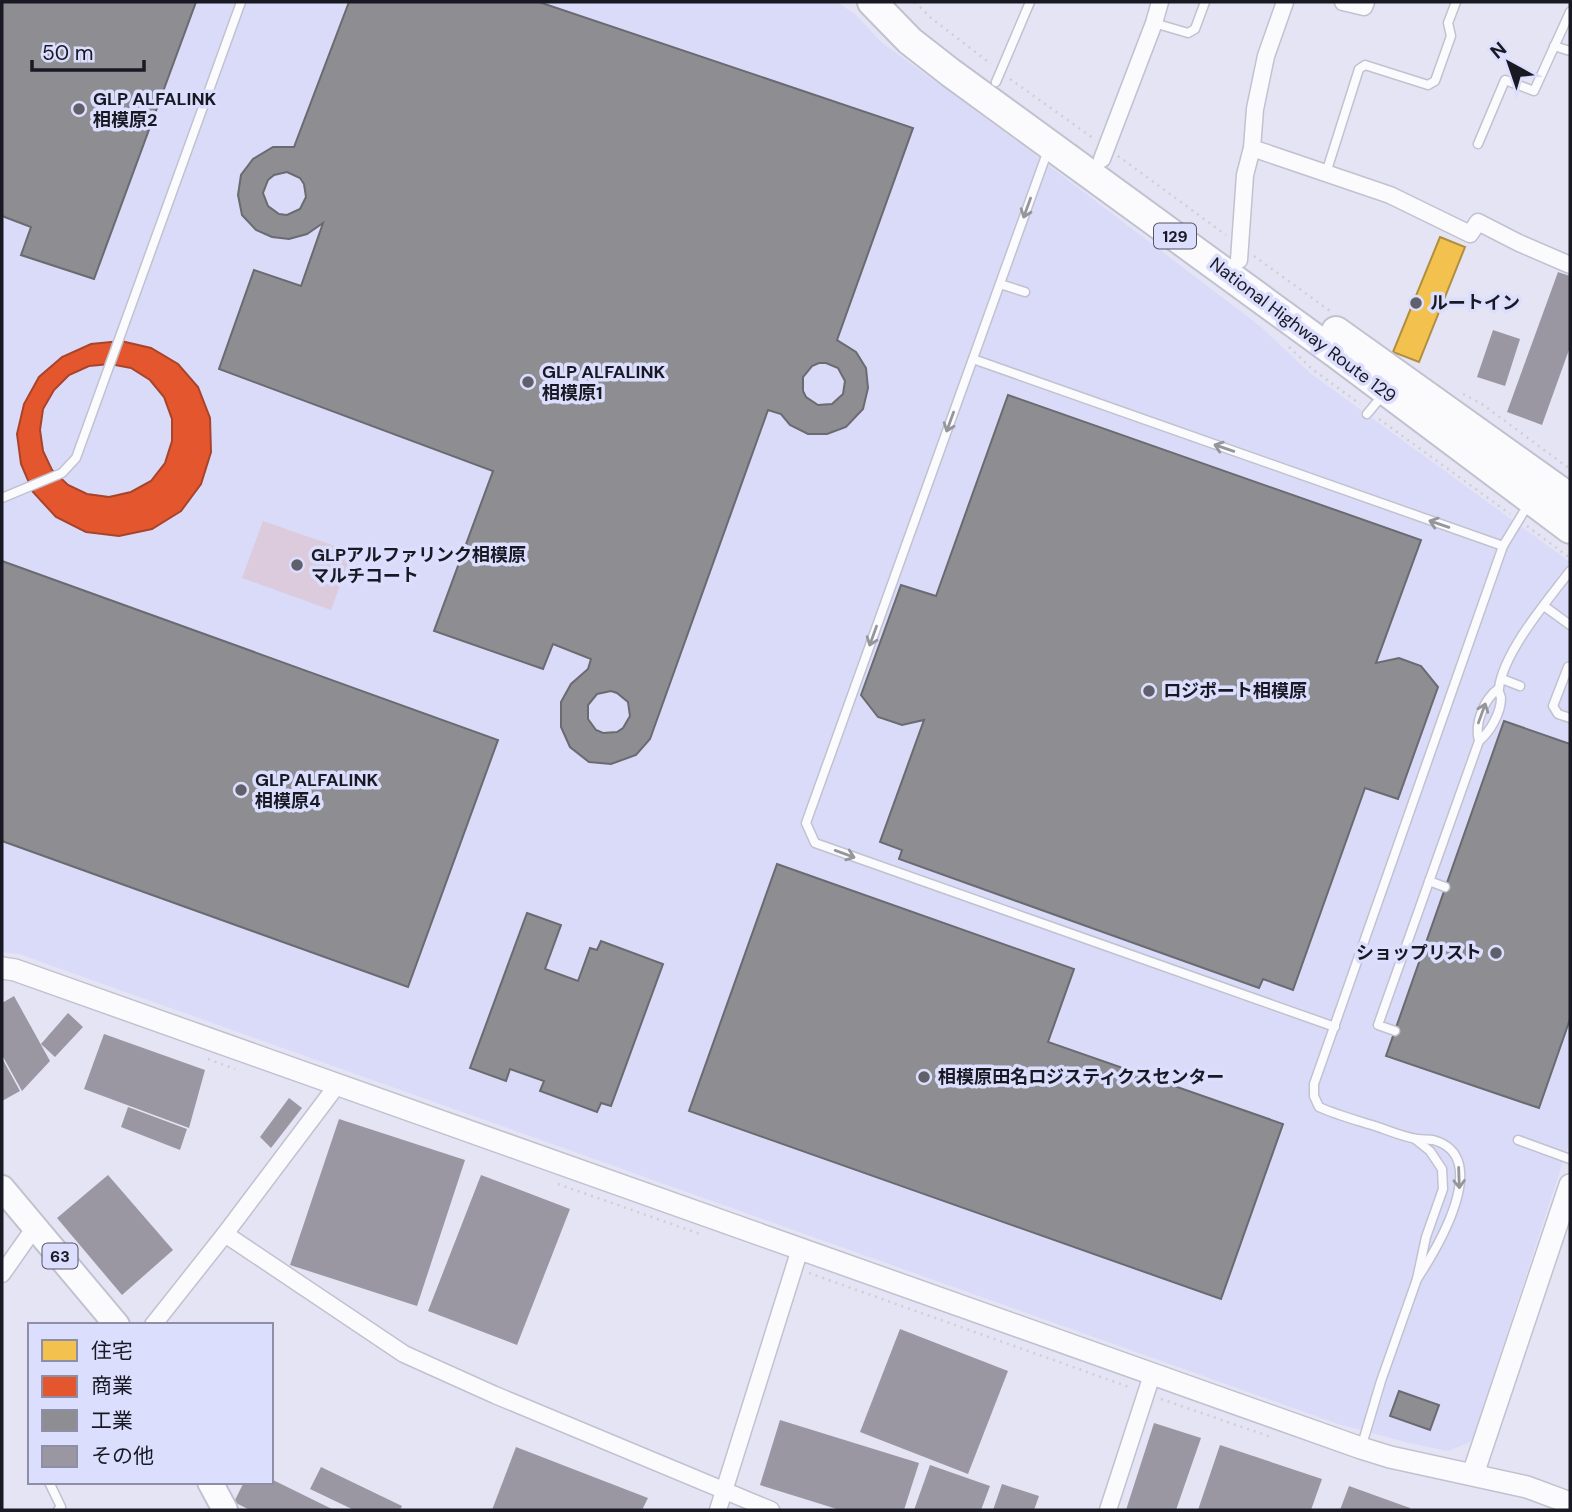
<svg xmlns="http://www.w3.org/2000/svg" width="1572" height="1512" font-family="'DM Sans','Noto Sans JP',sans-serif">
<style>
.built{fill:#dadbf8}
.green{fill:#dbcbdc}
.homes{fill:#f2c14e;stroke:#b18f41;stroke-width:2}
.shops{fill:#e4572e;stroke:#a7442b;stroke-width:2;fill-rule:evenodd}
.industry{fill:#8d8d92;stroke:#6a6a71;stroke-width:2;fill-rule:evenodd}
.building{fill:#9a97a3}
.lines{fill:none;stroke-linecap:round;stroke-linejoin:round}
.lane-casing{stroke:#c1c2cf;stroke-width:11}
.street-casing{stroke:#c1c2cf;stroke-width:19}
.secondary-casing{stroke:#c1c2cf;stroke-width:24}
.primary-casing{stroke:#c1c2cf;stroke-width:28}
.highway-casing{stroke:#c1c2cf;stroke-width:32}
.path{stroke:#cfcfd3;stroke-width:2.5;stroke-dasharray:2 5;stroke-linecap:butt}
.lane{stroke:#fbfbfe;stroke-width:8}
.street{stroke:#fbfbfe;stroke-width:16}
.secondary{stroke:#fbfbfe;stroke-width:21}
.primary{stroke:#fbfbfe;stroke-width:24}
.highway{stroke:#fbfbfe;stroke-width:28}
.oneway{stroke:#95959c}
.poi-dot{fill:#60606d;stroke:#dcdefd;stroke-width:2.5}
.labels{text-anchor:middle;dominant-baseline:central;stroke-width:7;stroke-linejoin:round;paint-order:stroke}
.shield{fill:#dcdefd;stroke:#545465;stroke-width:2}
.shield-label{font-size:16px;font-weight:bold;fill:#191924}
.poi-label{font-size:18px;font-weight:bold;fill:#191924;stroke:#dcdefd;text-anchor:start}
.street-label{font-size:18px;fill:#191924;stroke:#dcdefd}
</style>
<rect width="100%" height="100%" fill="#e4e4f5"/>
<path class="built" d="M2,2H837L856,15L881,42L1023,146L1260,326L1310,373L1570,562V1140L1473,1439L1468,1443L1448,1451L1409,1443L1338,1424L19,954L2,952Z"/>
<path class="green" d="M263,521L352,552L331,610L242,578Z"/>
<path class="homes" d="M1440,237L1465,247L1419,362L1393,352Z"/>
<path class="shops" d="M121,341L151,348L178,364L198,387L210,418L211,452L201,484L181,511L152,529L119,536L86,532L56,517L33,492L21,464L17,434L24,404L39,377L62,357L91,344ZM110,364L131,368L150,380L164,397L172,419V441L165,463L151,481L131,492L109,497L87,494L68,485L52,470L43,451L40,430L43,409L54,390L69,375L89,366Z"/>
<g class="industry">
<path d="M2,2H196L94,279L21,255L31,227L2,216Z"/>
<path d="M349,2H539L913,128L837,340L856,352L866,368L868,388L863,409L846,427L827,434H808L790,425L781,414L768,410L650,739L636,755L611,764L589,762L570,747L561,727V702L571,684L588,669L591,659L553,644L543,669L434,631L493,471L219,369L254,270L301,286L323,223L307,234L289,239L272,237L256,230L242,215L238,195L241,175L253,159L273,147H294ZM287,172L300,178L304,184L306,197L300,209L287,215L279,214L268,206L263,193L268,180L274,175ZM819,363H826L838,368L845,381L843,394L832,404L818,405L806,397L803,391V377L812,366ZM611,691L617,693L628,702L630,716L623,728L617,732L603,733L596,730L588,719V705L597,694Z"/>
<path d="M1008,395L1421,540L1376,663L1399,658L1421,666L1438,687L1398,799L1365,788L1293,990L1263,979L1259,988L899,859L902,850L880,842L924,720L902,725L878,717L861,695L901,585L936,596Z"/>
<path d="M2,561L498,740L408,987L2,841Z"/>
<path d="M1504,721L1570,744V1019L1539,1108L1386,1056Z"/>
<path d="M777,864L1074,969L1048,1042L1283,1124L1221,1299L689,1111Z"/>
<path d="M527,913L561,925L545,969L578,981L590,948L597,950L601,941L663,964L611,1106L601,1103L597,1112L540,1091L544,1081L510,1069L506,1081L470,1068Z"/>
<path d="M1399,1391L1439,1405L1430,1430L1390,1416Z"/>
</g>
<g class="building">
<path d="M1558,272L1570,276V347L1542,425L1507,412Z"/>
<path d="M1493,330L1520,339L1505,386L1477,377Z"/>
<path d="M14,996L50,1061L22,1091L2,1055V1003Z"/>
<path d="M68,1013L83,1027L55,1057L41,1044Z"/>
<path d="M104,1034L205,1070L189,1128L84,1089Z"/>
<path d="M2,1058L20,1091L2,1101Z"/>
<path d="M289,1098L302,1108L271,1148L260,1137Z"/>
<path d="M128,1107L187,1129L180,1150L121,1127Z"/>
<path d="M339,1119L465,1160L417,1306L290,1265Z"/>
<path d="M108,1175L173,1250L122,1295L57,1218Z"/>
<path d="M481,1175L570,1209L517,1345L428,1311Z"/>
<path d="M900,1329L1008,1371L968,1474L860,1432Z"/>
<path d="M780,1420L919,1463L904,1510H840L760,1485Z"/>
<path d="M1154,1423L1201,1438L1176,1510H1126Z"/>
<path d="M1220,1445L1322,1479L1311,1510H1198Z"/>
<path d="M516,1447L648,1498L642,1510H492Z"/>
<path d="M930,1465L990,1486L981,1510H914Z"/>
<path d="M321,1467L402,1506L400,1510H354L310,1489Z"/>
<path d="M271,1479L334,1510H250L234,1502L244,1482H271Z"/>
<path d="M1002,1484L1039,1496L1034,1510H993Z"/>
<path d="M1349,1486L1410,1508V1510H1340Z"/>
</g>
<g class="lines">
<g class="lane-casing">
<g id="lane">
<path d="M1154,23L1188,33L1195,29L1205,2"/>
<path d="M1554,46L1570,51"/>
<path d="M996,82L1030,2"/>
<path d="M1478,144L1505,80L1534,91L1570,12"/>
<path d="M1048,150L806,823L815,843L1335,1027"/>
<path d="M1326,173L1359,69L1365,65L1428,85L1435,81L1451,36L1448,23L1456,2"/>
<path d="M1000,284L1025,292"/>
<path d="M973,359L1503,546"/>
<path d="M1367,414L1377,402"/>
<path d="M2,498L62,473L76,458L241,2"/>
<path d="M1544,606L1570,625"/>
<path d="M1568,667L1553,706L1558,714L1570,718"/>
<path d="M1502,679L1520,686"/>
<path d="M1479,741C1474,724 1484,699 1498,689"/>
<path d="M1429,881L1445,887"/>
<path d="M1395,1031L1378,1025L1479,741C1490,732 1501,713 1501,698C1500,693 1498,693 1499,688C1504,651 1548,600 1570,571"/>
<path d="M1518,1140L1570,1159"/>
<path d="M1417,1279C1436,1250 1494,1156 1433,1140C1428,1139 1422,1140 1417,1139C1405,1137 1392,1132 1381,1128C1360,1121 1339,1116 1319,1107L1314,1096V1084L1503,546L1523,513"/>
<path d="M1361,1448L1381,1381L1417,1279L1426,1237L1443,1189L1442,1169L1430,1151L1415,1139"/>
<path d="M49,1482L61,1507L58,1510"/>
</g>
</g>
<g class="street-casing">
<g id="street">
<path d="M1285,2L1266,56L1255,109L1252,148L1390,195L1470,234L1478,222L1519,243L1570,265"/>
<path d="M1343,2L1364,7L1366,2"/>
<path d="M1102,159L1154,23L1160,2"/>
<path d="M1239,260L1245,175L1252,148"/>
<path d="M338,1084L225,1234L404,1354L495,1395L771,1510"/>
<path d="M2,1274L35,1227"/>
<path d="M153,1325L225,1234"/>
<path d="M718,1510L800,1249"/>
<path d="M1108,1510L1152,1375"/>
</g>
</g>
<g class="secondary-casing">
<g id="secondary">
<path d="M2,968L15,970L1361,1448L1390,1457L1527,1487L1570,1503"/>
<path d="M1473,1474L1570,1185"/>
</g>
</g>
<g class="primary-casing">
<g id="primary">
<path d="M2,1188L117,1325"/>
<path d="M210,1482L225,1510"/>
</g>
</g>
<g class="highway-casing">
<g id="highway">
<path d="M872,2L910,41L951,73L1338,355L1570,529"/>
<path d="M1336,331L1570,498"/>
</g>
</g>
<g class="path">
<path d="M915,2L931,18L991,64"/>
<path d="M1010,79L1093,138"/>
<path d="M1118,156L1226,235"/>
<path d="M1254,256L1330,311"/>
<path d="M1289,347L1312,369L1360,404"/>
<path d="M1463,394L1482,404L1570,469"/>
<path d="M1379,419L1510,514"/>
<path d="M1527,526L1570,558"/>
<path d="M208,1059L235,1069"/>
<path d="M558,1184L700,1234"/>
<path d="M809,1273L1132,1388"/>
<path d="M1161,1399L1271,1437"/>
</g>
<use href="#lane" class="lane"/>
<use href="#street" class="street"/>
<use href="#secondary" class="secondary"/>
<use href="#primary" class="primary"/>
<use href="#highway" class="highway"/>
</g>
<defs><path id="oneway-shaft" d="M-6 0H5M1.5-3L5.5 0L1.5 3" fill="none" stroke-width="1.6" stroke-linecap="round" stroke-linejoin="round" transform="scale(1.75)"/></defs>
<g class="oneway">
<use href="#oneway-shaft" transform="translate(1027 208) rotate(110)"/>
<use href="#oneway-shaft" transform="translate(950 422) rotate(110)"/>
<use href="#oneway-shaft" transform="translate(1224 448) rotate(-161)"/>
<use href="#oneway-shaft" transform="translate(1439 524) rotate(-161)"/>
<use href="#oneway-shaft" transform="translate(873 636) rotate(110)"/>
<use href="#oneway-shaft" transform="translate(1482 713) rotate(-70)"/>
<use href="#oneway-shaft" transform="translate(845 854) rotate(20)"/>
<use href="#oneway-shaft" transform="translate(1459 1178) rotate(88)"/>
</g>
<g class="poi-dot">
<circle cx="79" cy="109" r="7"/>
<circle cx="1416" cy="303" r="7"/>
<circle cx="528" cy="382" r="7"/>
<circle cx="297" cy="565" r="7"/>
<circle cx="1149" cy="691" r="7"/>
<circle cx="241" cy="790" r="7"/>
<circle cx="1496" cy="953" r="7"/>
<circle cx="924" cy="1077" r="7"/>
</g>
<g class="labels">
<g class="shield">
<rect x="1154" y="223.5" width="42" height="25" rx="5"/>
<rect x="42.5" y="1243.5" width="35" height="25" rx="5"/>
</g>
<g class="shield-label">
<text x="1175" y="236">129</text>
<text x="60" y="1256">63</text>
</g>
<g class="poi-label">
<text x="93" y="99">GLP ALFALINK<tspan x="93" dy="21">相模原2</tspan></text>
<text x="1430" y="303">ルートイン</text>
<text x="542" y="372">GLP ALFALINK<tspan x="542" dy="21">相模原1</tspan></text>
<text x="311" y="555">GLPアルファリンク相模原<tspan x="311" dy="21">マルチコート</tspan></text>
<text x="1163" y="691">ロジポート相模原</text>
<text x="255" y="780">GLP ALFALINK<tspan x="255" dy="21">相模原4</tspan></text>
<text x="1482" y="953" text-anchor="end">ショップリスト</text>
<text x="938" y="1077">相模原田名ロジスティクスセンター</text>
</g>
<g class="street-label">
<text transform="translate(1303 330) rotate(37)">National Highway Route 129</text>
</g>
</g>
<rect width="1572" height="1512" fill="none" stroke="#191924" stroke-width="7"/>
<rect x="28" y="1323" width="245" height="161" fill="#dcdefd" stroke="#8e8fa6" stroke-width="2"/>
<rect x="42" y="1340" width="35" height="21" fill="#f2c14e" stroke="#8e8fa6" stroke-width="2"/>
<text x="91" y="1358" font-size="21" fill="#191924">住宅</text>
<rect x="42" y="1376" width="35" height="21" fill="#e4572e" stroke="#8e8fa6" stroke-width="2"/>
<text x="91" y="1393" font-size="21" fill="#191924">商業</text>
<rect x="42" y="1410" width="35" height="21" fill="#8d8d92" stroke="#8e8fa6" stroke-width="2"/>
<text x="91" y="1428" font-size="21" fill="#191924">工業</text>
<rect x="42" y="1446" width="35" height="21" fill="#9a97a3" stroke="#8e8fa6" stroke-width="2"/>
<text x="91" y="1463" font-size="21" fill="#191924">その他</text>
<g transform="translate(1509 63) rotate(320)" stroke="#dcdefd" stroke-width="5" paint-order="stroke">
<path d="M0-5L12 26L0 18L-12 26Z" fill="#191924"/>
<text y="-10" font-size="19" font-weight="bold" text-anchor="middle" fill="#191924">N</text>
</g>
<path d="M32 60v10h112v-10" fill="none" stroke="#191924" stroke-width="3.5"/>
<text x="42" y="60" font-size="21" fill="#191924" stroke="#dcdefd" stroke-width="5" paint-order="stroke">50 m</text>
</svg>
